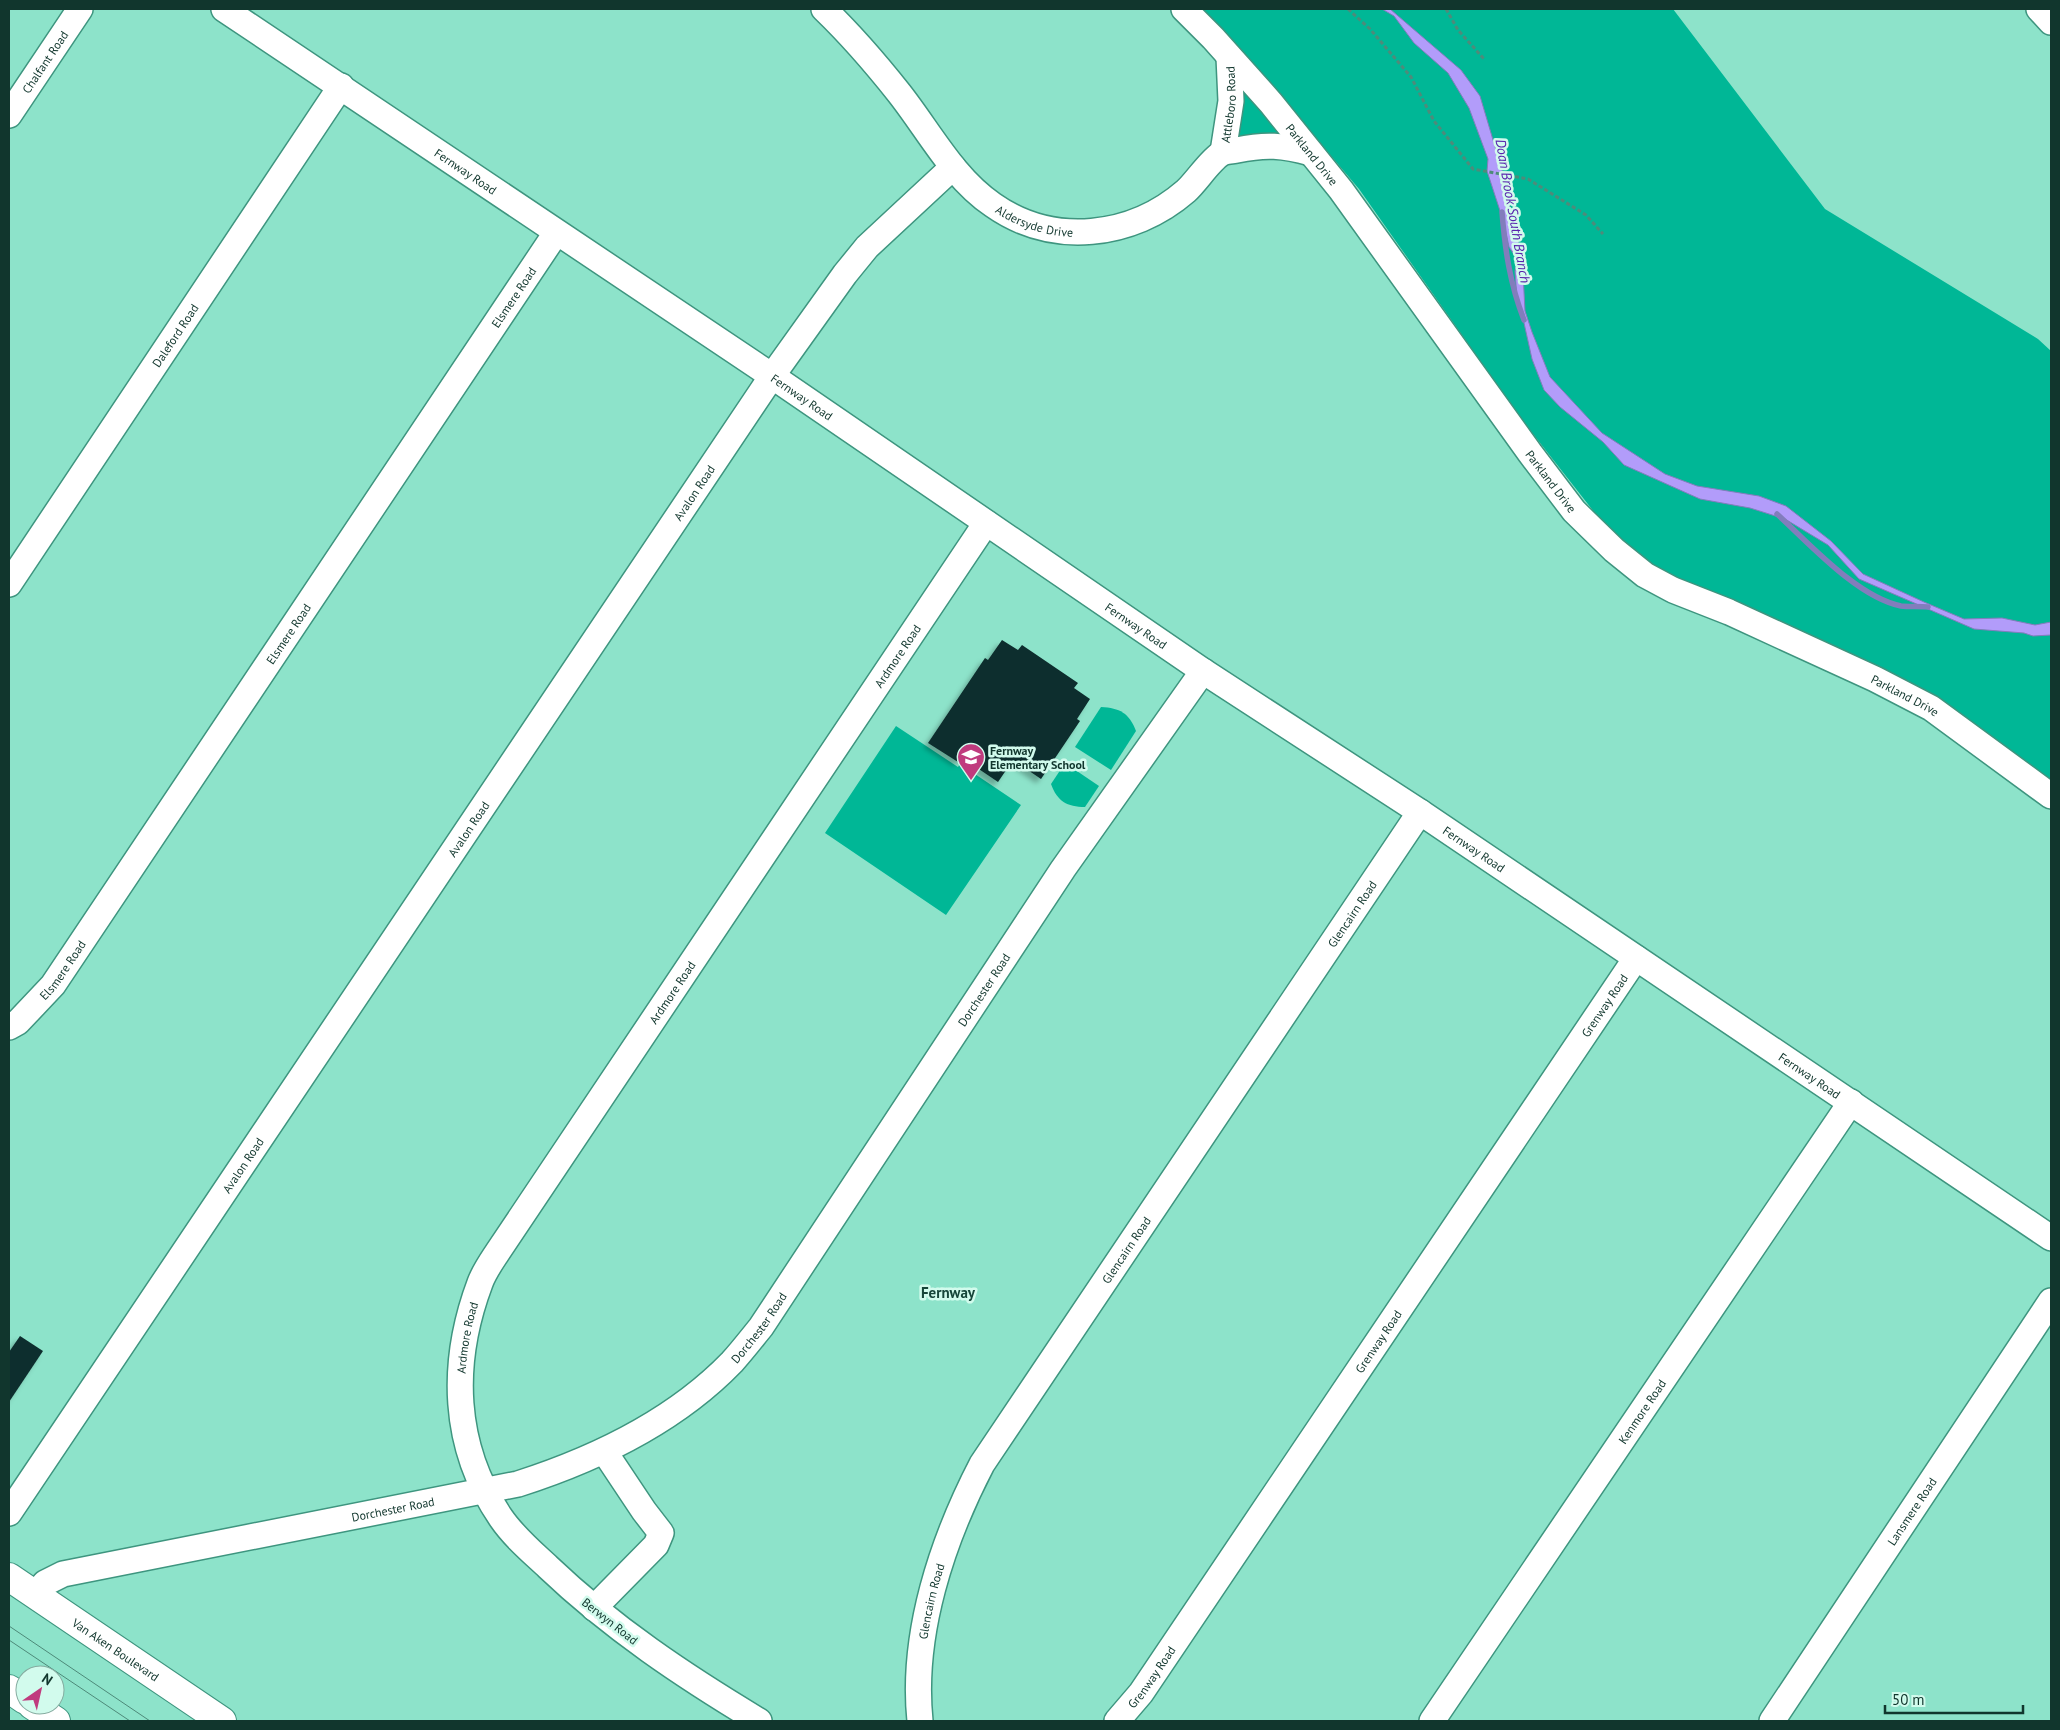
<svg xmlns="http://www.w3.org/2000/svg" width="2060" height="1730" font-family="'PT Sans',sans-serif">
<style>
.green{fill:#00b796}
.water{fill:#b29cfa;stroke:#827dbc}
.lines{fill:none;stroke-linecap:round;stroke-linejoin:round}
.stream{stroke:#827dbc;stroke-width:5.5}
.building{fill:#0e2d2d;filter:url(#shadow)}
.minor-casing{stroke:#3e957f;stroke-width:28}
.major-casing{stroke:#3e957f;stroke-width:30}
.path{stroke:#4e8b7a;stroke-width:3;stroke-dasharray:4 2.5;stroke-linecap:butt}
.minor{stroke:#fff;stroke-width:25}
.major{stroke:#fff;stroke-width:28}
.tram{stroke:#4d8a79;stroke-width:1}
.labels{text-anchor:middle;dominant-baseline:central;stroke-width:5;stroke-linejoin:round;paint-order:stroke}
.street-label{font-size:12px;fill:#11362d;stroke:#d2fbed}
.poi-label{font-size:12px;font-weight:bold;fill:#11362d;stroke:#d2fbed;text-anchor:start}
.water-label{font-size:14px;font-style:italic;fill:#5924ad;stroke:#d2fbed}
.quarter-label{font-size:15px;font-weight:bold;fill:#164539;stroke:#d2fbed}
</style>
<defs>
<filter id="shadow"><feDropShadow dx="-4.5" dy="4.5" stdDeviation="2.5" flood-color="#0004"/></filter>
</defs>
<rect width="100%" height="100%" fill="#8de3ca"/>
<g class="green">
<path d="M1200,9H1673L1825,209L2038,339L2051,351V783L1660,571L1616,540L1519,416L1359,189L1277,92Z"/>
<path d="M1231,77L1311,153L1223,152Z"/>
<path d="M1101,707C1120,708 1129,713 1136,731L1111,770L1075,747Z"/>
<path d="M896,726L958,767L960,764L1021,805L946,915L825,833Z"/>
<path d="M1065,763L1099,786L1085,807C1067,807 1057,801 1051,784Z"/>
</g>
<path class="water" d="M1382,9H1390L1461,70L1480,96L1504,177L1513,224L1522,254L1525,311L1532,332L1550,377L1602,433L1665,474L1697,486L1759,496L1786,506L1831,541L1863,574L1924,602L1964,619L2002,618L2035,625L2051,622V635L2033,636L2024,633L1974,629L1859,579L1828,545L1785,519L1750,508L1700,499L1624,465L1603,442L1560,407L1544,390L1532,359L1522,314L1517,299L1515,271L1518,260L1509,247L1504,223L1487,171L1488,159L1469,108L1448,73L1414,43L1394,16Z"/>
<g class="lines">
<g class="stream">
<path d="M1502,212C1505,250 1510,284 1524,320"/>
<path d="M1777,514C1809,543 1857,597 1901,606C1909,607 1919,606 1928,607"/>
</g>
</g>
<g class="building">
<path d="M1002,640L1018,650L1022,645L1078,683L1074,688L1090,699L1077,719L1080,721L1041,779L1013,760L998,782L961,757L958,762L928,743L985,658L988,660Z"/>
<path d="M20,1336L43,1351L9,1402V1352Z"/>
</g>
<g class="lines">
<g class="minor-casing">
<g id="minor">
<path id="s1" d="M224,9L772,376L1203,671L1420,812L2051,1238"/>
<path id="s2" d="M824,9C851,35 876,64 899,93C929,131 953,178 993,205C1053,247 1132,238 1186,191C1197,181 1210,160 1222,153C1226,151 1232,151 1237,150C1265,144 1283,145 1311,153"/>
<path id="s3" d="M1184,9L1213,38L1271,103L1341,190L1530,453L1574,511L1614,550L1645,575L1673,590L1729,612L1875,679L1931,708L2051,796"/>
<path d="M2039,9L2051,22"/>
<path id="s4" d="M9,115L80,9"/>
<path id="s5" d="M1223,152L1231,101L1229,57"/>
<path id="s6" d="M9,584L341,86"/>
<path id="s7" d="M9,1027L18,1022L53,985L556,233"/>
<path id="s8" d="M9,1513L772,376L845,274L867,247L953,167"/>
<path id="s9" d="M35,1595L45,1583L63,1574L518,1484C596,1459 674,1422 732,1362C742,1351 752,1338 761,1327L1063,869L1203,671"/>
<path d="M594,1608L656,1545L661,1533L644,1511L604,1451"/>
<path id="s10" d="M759,1721C684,1676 612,1628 548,1567C532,1552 514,1537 501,1518C452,1446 450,1363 480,1283C484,1272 491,1262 497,1253L986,523"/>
<path id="s11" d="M920,1721C911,1634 942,1541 982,1464L1420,812"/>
<path id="s12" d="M1117,1721L1141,1693L1636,958"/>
<path id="s13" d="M1432,1721L1851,1102"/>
<path id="s14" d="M1772,1721L2051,1301"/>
</g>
</g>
<g class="major-casing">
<g id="major">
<path id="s15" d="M9,1577L222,1721"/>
<path d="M9,1689L25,1700"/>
<path d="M32,1705L56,1721"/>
</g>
</g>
<g class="path">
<path d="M1348,9L1370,29L1411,77L1434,121L1473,169L1528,179L1586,215L1603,234"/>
<path d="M1446,9L1458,30L1484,59"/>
</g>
<use href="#minor" class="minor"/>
<use href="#major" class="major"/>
<g class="tram">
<path d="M9,1626L150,1721"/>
<path d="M9,1640L130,1721"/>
</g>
</g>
<defs>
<g id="school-pin" transform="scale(1.4375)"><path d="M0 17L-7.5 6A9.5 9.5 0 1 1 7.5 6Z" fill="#c03b7e" stroke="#d2fbed"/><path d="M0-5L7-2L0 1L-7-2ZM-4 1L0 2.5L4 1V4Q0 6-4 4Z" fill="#fff"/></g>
</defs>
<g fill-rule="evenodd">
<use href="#school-pin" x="971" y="757"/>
</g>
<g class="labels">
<g class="street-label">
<text stroke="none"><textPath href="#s4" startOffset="64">Chalfant Road</textPath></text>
<text stroke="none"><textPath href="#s5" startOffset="48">Attleboro Road</textPath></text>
<text stroke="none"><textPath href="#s3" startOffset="194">Parkland Drive</textPath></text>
<text stroke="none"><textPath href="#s1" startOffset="291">Fernway Road</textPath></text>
<text stroke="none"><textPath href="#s2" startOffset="305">Aldersyde Drive</textPath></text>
<text stroke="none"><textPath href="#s7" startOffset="889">Elsmere Road</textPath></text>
<text stroke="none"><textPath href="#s6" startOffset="299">Daleford Road</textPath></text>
<text stroke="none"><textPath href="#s1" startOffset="696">Fernway Road</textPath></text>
<text stroke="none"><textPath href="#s3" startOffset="599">Parkland Drive</textPath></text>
<text stroke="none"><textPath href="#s8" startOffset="1229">Avalon Road</textPath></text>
<text stroke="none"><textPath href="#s1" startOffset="1101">Fernway Road</textPath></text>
<text stroke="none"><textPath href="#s7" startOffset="484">Elsmere Road</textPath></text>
<text stroke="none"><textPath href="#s10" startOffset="1329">Ardmore Road</textPath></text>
<text stroke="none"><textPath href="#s3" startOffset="1019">Parkland Drive</textPath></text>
<text stroke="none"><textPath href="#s8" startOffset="824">Avalon Road</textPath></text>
<text stroke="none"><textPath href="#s1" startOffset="1506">Fernway Road</textPath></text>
<text stroke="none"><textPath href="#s11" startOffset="931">Glencairn Road</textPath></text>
<text stroke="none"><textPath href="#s7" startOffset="79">Elsmere Road</textPath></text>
<text stroke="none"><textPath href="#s9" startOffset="1198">Dorchester Road</textPath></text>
<text stroke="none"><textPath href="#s10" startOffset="924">Ardmore Road</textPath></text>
<text stroke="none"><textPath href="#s12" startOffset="866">Grenway Road</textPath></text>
<text stroke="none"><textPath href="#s1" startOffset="1911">Fernway Road</textPath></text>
<text stroke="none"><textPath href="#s8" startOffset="419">Avalon Road</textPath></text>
<text stroke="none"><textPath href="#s11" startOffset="526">Glencairn Road</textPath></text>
<text stroke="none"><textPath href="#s9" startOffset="792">Dorchester Road</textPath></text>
<text stroke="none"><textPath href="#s10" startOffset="519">Ardmore Road</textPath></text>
<text stroke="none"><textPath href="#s12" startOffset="461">Grenway Road</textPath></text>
<text stroke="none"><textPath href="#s13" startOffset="374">Kenmore Road</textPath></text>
<text stroke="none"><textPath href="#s9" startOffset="372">Dorchester Road</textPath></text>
<text stroke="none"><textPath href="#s14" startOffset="252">Lansmere Road</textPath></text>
<text stroke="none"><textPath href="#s11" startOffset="121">Glencairn Road</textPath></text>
<text transform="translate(610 1621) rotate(38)">Berwyn Road</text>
<text stroke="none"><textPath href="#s15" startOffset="129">Van Aken Boulevard</textPath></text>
<text stroke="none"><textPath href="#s12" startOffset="56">Grenway Road</textPath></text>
</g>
<g class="poi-label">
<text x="990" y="750">Fernway<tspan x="990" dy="14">Elementary School</tspan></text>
</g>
<g class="water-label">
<text transform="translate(1513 211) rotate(80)">Doan Brook South Branch</text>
</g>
<g class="quarter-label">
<text x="948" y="1292">Fernway</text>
</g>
</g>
<rect width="2060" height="1730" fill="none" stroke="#11362d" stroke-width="20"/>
<g transform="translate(40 1690) rotate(34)"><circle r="24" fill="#d2fbed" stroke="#85aca0"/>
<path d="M0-4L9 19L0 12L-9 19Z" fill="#c03b7e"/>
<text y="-8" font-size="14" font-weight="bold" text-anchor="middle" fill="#11362d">N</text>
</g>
<path d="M1885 1705v8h138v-8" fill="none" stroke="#11362d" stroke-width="2.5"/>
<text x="1892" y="1705" font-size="15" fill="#11362d" stroke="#d2fbed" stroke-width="4" paint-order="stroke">50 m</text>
</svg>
